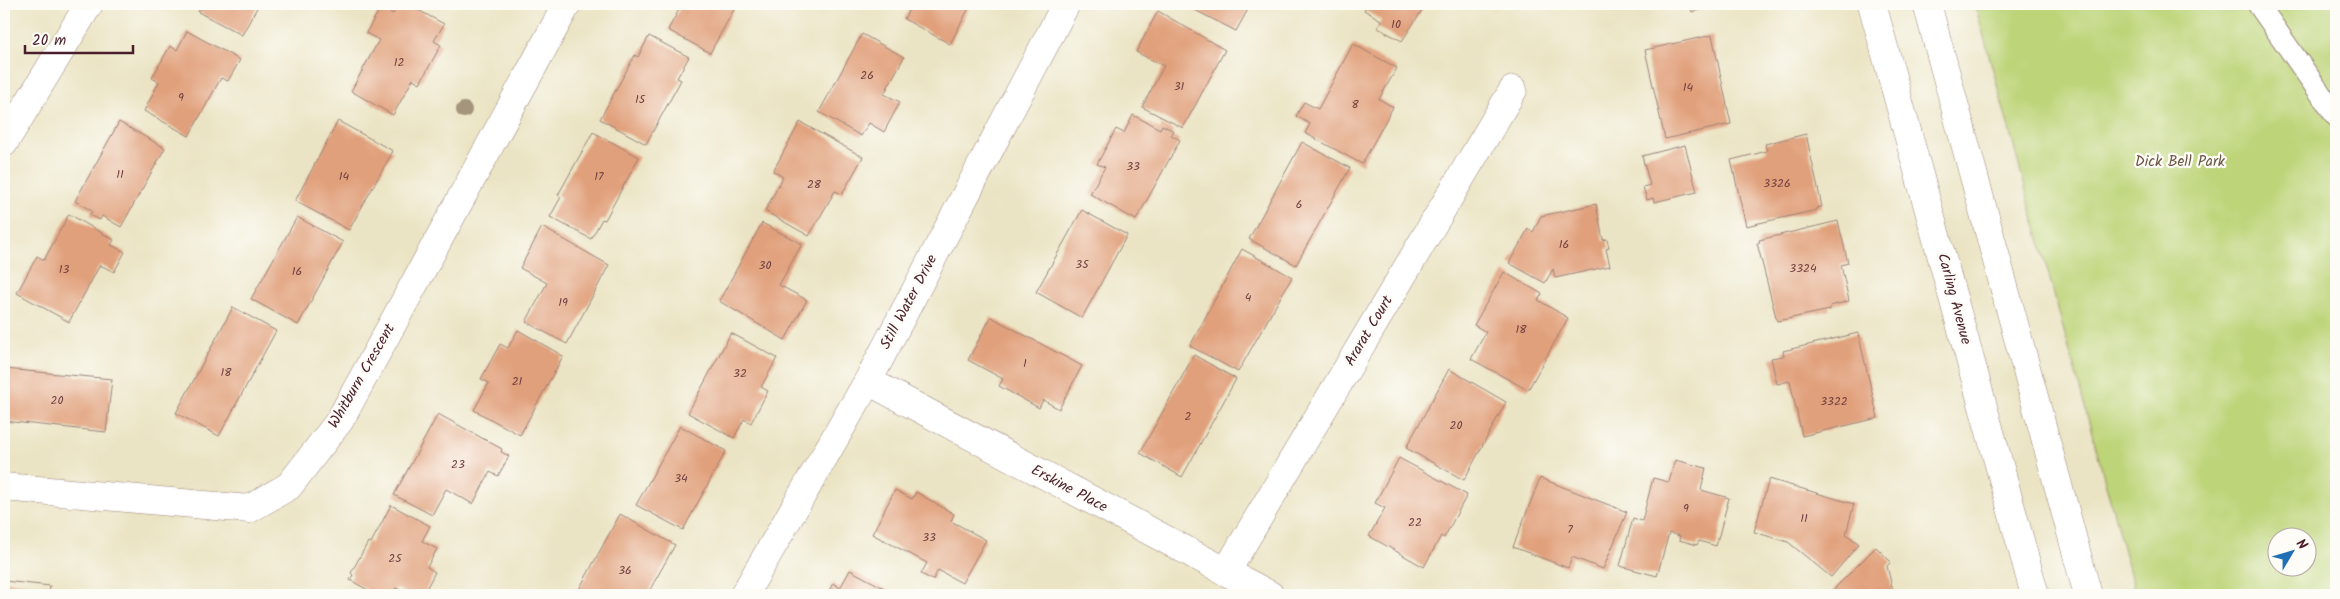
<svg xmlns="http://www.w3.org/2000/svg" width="2340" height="599" font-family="Kalam,sans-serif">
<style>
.green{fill:#bdd478;stroke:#847a52;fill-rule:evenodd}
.building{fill:#e1a07c}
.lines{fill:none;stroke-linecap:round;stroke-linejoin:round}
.service-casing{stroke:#9a8278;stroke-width:23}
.minor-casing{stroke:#9a8278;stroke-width:29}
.secondary-casing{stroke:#9a8278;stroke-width:29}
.service{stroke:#fff;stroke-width:21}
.minor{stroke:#fff;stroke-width:28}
.secondary{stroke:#fff;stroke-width:28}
.tree{fill:#a5957c}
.labels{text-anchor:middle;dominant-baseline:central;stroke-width:4.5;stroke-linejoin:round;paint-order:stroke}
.number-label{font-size:12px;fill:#703f3f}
.park-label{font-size:15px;fill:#6c5542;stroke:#fdfcf7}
.street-label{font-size:15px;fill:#4a1f2b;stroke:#fdfcf7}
</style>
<rect width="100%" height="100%" fill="#fdfcf7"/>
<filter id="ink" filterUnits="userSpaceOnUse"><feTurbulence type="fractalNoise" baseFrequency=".02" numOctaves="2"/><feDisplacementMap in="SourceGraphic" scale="10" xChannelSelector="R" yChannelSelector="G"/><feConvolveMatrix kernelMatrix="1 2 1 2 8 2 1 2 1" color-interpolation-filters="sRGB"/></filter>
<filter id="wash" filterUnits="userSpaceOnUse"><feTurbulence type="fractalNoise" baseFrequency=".0096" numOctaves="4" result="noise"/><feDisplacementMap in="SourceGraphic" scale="20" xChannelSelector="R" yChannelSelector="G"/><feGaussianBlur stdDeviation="1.12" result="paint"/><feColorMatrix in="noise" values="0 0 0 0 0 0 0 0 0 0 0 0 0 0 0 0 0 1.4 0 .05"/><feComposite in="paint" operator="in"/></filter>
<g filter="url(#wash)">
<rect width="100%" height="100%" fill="#ebe4c4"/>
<path class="green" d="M1975,4H2336L2334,23L2336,27V595H2136ZM2278,536H2308V566H2278Z"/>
<g id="blocks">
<g class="building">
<path d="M203,4H259L242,35L198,12Z"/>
<path d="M399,4H407L444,24L434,41L441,45L420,83L413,79L393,115L351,91L379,40L366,33L381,7L393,14Z"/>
<path d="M682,4H737L710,53L668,30Z"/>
<path d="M912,4H971L950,44L904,19Z"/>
<path d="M1183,4H1251L1236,31Z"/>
<path d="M1368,4H1426L1402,41L1378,28L1381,20L1364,10Z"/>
<path d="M1689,4H1716L1692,12Z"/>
<path d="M1158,11L1225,50L1183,128L1142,107L1164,66L1136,52Z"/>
<path d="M187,31L240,60L228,81L221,78L189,136L144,111L159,82L152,78L170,46L177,50Z"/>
<path d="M862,34L904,57L884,94L900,102L884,132L869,123L861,136L819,112Z"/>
<path d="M1712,35L1731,124L1665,139L1645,50Z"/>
<path d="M649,36L689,57L677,78L681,80L646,144L600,119L635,55L638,57Z"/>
<path d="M1353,44L1397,68L1379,99L1393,107L1362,164L1305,133L1310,124L1296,116L1304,102L1318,109Z"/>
<path d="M1133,115L1160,129L1162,125L1174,131L1171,135L1180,140L1136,220L1090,194L1105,167L1097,164L1116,129L1124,133Z"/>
<path d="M338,121L393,151L349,230L295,201Z"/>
<path d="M119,122L165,148L121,227L102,216L100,220L90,215L92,211L75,201Z"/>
<path d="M800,122L863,157L842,194L835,191L809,236L765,211L783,177L773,171Z"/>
<path d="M593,132L639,157L605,220L602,219L591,239L550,217L561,197L558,195Z"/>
<path d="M1806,134L1822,207L1816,208L1817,210L1746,226L1731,160L1767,151L1765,144Z"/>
<path d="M1302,142L1350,168L1296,265L1249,239Z"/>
<path d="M1685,145L1697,192L1654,202L1653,198L1647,200L1643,187L1650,185L1642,156Z"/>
<path d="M1596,204L1603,240L1607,239L1609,248L1606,249L1610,266L1555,278L1553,269L1545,283L1509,263L1528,229L1533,232L1541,216Z"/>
<path d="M1082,210L1127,235L1082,318L1036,292Z"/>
<path d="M69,214L114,240L111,245L125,252L114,272L100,265L69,322L17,293L37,256L44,260Z"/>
<path d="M297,217L343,242L298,325L251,299Z"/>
<path d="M1838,221L1848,263L1841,265L1849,301L1830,306V310L1777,321L1757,243H1760L1759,240Z"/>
<path d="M762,223L802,244L779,285L807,300L785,340L719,301Z"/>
<path d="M542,227L609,265L567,344L526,322L547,283L520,268Z"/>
<path d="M1242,249L1292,277L1238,372L1190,346Z"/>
<path d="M1504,272L1542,294L1538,300L1568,318L1528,390L1471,359L1486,332L1474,325Z"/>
<path d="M233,307L276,331L219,436L176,413Z"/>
<path d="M991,317L1082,366L1059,409L1043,400L1039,408L999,386L1003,379L968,360Z"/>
<path d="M518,330L563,356L520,435L474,410L489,383L481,379L500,344L508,348Z"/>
<path d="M731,333L777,358L761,387L768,391L751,423L744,419L734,438L688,413Z"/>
<path d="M1858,333L1878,418L1802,436L1790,381L1777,384L1771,358L1784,356L1783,351Z"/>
<path d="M1194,355L1236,379L1182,477L1140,453Z"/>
<path d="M5,369L112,379L106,432L4,421Z"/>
<path d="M1449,369L1506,402L1464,480L1406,448Z"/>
<path d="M438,414L502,449L501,452L509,456L498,476L490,472L473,504L446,489L432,515L394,495Z"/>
<path d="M680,426L726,451L683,530L636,505Z"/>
<path d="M1399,458L1467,495L1444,538L1441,536L1424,567L1369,536L1385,508L1375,503Z"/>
<path d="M1675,460L1706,468L1701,490L1729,498L1716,546L1699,541L1697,545L1679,540L1680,536L1669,533L1657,576L1620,566L1633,518L1642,521L1653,478L1669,482Z"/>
<path d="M1540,478L1627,512L1603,569L1572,557L1568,568L1513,547Z"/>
<path d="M1769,479L1854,504L1846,534L1859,544L1831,577L1788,542L1754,532Z"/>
<path d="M895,490L912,499L916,492L954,514L951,521L986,540L962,583L938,570L933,580L921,574L927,563L872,534Z"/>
<path d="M391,505L430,526L422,541L437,549L427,567L435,572L423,595H409L396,588L392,595H377L350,580L353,575L351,573L368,542L371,543Z"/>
<path d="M620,514L675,545L647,595H576Z"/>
<path d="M1876,547L1891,562L1887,566L1894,595H1838L1833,590Z"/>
<path d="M850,570L897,595H827L833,583L840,588Z"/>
<path d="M4,581L50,586L49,595H4Z"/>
</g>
</g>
</g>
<g filter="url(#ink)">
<use href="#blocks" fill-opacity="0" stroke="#9a8278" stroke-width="1"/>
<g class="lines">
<g class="service-casing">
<path id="service" d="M2258,4L2336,116"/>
</g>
<g class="minor-casing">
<g id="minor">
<path d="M4,143L89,4"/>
<path d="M868,381L1270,595"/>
<path d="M4,487L249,509L289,486L340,420L567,4"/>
<path d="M1226,572L1513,90"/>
<path d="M744,595L868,381L1066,4"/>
</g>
</g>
<g class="secondary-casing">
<g id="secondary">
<path d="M1872,4L2035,595"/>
<path d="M1927,4L2088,595"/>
</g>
</g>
<use href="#service" class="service"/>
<use href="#minor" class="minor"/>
<use href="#secondary" class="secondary"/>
</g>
<circle class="tree" cx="464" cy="110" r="8"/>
</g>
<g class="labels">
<g class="number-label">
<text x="1396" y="24">10</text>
<text x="399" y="62">12</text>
<text x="867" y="75">26</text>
<text x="1179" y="86">31</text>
<text x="1688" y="87">14</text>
<text x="181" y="97">9</text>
<text x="640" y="99">15</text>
<text x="1355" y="104">8</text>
<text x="1133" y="166">33</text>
<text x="120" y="174">11</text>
<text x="344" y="176">14</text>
<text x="599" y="176">17</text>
<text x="1777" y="183">3326</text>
<text x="814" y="184">28</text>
<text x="1299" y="204">6</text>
<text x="1564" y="244">16</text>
<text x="1082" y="264">35</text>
<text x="765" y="265">30</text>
<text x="1803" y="268">3324</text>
<text x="64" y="269">13</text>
<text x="297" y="271">16</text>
<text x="1248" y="297">4</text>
<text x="563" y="302">19</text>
<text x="1521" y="329">18</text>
<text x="1025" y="363">1</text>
<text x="226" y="372">18</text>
<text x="740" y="373">32</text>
<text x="517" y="381">21</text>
<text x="57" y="400">20</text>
<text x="1834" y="401">3322</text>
<text x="1188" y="416">2</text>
<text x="1456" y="425">20</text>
<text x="458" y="464">23</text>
<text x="681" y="478">34</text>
<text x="1686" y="508">9</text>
<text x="1804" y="518">11</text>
<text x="1415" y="522">22</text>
<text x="1570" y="529">7</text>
<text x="929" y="537">33</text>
<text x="395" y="558">25</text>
<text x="625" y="570">36</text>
</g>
<g class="park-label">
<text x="2180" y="162">Dick Bell Park</text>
</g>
<g class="street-label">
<text transform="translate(1954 299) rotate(75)">Carling Avenue</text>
<text transform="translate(909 302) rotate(-62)">Still Water Drive</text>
<text transform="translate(1369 331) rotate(-59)">Ararat Court</text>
<text transform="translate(362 376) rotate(-60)">Whitburn Crescent</text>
<text transform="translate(1069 489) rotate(28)">Erskine Place</text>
</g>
</g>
<rect width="2340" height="599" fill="none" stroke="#fdfcf7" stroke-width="20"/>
<g transform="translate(2292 552) rotate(52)"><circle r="24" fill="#fdfcf7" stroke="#b5a4a5"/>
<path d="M0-4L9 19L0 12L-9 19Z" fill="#1f6fb2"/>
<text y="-8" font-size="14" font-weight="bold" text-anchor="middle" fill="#4a1f2b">N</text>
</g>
<path d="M25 45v8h108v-8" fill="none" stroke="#4a1f2b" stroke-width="2.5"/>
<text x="32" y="45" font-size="15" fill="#4a1f2b" stroke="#fdfcf7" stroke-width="4" paint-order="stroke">20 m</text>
</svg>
